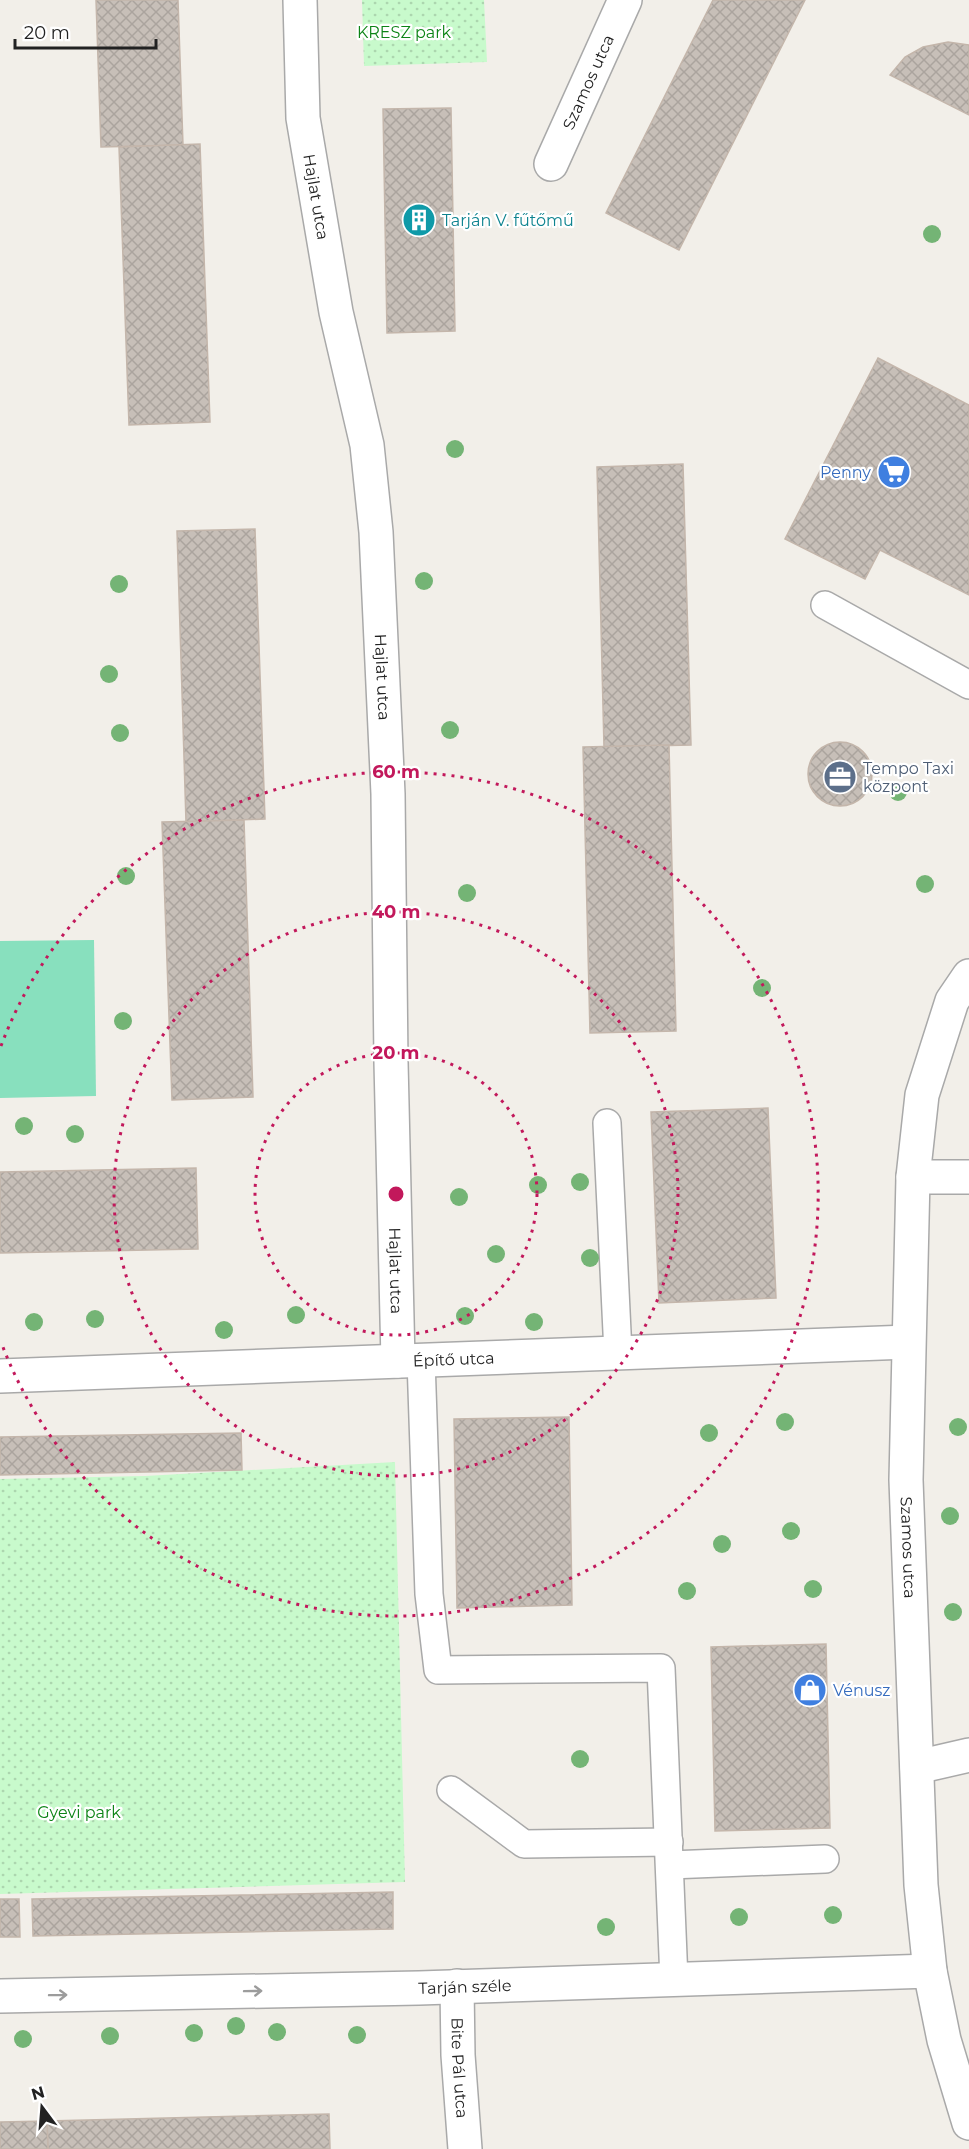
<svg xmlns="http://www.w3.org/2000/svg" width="969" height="2149" font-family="Montserrat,sans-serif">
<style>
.park{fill:url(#park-dots)}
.pitch{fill:#88e0be}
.building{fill:url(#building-cross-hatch);stroke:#c4b6ab;stroke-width:1.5}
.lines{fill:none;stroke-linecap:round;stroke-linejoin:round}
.service-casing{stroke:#a9a9a9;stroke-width:30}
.minor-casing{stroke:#a9a9a9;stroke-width:36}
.service{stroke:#fff;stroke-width:27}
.minor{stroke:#fff;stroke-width:33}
.tree{fill:#74b475}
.oneway{stroke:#9c9c9c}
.ring{fill:none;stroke:#c2185b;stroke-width:3;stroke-dasharray:3 6}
.labels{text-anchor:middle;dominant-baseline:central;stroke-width:4.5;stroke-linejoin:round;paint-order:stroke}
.park-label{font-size:16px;fill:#0c8416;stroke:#fff}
.street-label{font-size:16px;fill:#222;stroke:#fff}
.culture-label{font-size:16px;fill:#0d838f;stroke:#fff;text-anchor:start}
.shop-label{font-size:16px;fill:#366cbe;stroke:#fff;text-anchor:end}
.service-label{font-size:16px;fill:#4e5e75;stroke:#fff;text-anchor:start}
.centre{fill:#c2185b;stroke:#fff;stroke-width:3}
.ring-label{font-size:18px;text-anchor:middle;font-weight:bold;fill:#c2185b;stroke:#fff;stroke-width:4.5;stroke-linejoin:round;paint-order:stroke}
</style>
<defs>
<pattern id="park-dots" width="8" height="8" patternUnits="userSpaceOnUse" patternTransform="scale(1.5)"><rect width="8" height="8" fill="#c8facc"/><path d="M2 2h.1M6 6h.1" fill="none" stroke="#acd6af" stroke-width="1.8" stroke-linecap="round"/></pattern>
<pattern id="building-cross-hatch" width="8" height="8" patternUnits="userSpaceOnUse" patternTransform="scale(1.5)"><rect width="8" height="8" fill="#c7bfb8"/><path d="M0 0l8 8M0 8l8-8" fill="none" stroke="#aba49e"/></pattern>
</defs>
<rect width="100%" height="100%" fill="#f2efe9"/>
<g class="park">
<path d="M362,0H484L487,62L364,66Z"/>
<path d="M395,1462L405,1882L0,1894V1479L145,1476Z"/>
</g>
<path class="pitch" d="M94,940L96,1096L0,1098V941Z"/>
<g class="building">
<path d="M96,0H178L183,145L101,147Z"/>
<path d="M713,0H805L679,250L606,213Z"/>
<path d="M948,42L969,45V115L890,75L905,57L923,47Z"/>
<path d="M451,108L455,331L387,333L383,109Z"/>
<path d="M200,144L210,422L129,425L119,147Z"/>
<path d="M878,358L969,405V595L880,550L865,579L785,539Z"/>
<path d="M683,464L691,745L604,747L597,467Z"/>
<path d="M255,529L265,819L186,822L177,531Z"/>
<circle cx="840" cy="774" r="32"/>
<path d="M669,745L676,1031L590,1033L583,747Z"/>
<path d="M244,820L253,1097L172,1100L162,822Z"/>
<path d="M768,1108L776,1298L659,1303L651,1112Z"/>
<path d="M196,1168L198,1249L0,1253V1172Z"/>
<path d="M569,1417L572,1605L457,1608L454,1419Z"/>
<path d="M241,1433L242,1470L0,1475V1437Z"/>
<path d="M826,1644L830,1828L715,1831L711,1647Z"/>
<path d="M393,1892V1929L33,1936L32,1899Z"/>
<path d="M0,1899H19L20,1937H0Z"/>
<path d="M329,2114L330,2149H48L47,2121Z"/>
<path d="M47,2121L48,2149H0V2122Z"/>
</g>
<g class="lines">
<g class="service-casing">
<g id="service">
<path d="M825,605L969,685"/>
<path d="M607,1123L618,1353"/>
<path d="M421,1360L429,1594L438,1670L661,1668L674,1980"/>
<path d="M451,1790L524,1844L669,1842"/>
<path d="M670,1865L825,1859"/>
</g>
</g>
<g class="minor-casing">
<g id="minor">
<path id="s1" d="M300,0L303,118L336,312L367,445L376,532L388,794L391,1062L398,1361"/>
<path id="s2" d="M551,164L625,0"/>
<path id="s3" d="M969,976L952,1001L922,1095L913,1177L906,1480L921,1885L930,1971L944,2040L969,2123"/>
<path d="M913,1177H969"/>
<path id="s4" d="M0,1376L908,1342"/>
<path d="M917,1767L969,1755"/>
<path id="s5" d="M457,1986L458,2055L465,2149"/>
<path id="s6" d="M0,1996L419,1988L930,1971"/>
</g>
</g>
<use href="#service" class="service"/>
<use href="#minor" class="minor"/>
</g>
<g class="tree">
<circle cx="932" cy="234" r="9"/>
<circle cx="455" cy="449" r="9"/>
<circle cx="424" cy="581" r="9"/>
<circle cx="119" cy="584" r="9"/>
<circle cx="109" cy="674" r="9"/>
<circle cx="450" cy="730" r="9"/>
<circle cx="120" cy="733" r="9"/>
<circle cx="898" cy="792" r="9"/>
<circle cx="126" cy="876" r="9"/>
<circle cx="925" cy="884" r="9"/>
<circle cx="467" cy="893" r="9"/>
<circle cx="762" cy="988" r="9"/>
<circle cx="123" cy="1021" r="9"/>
<circle cx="24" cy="1126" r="9"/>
<circle cx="75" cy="1134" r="9"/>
<circle cx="580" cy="1182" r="9"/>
<circle cx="538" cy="1185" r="9"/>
<circle cx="459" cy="1197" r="9"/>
<circle cx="496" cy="1254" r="9"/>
<circle cx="590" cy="1258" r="9"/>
<circle cx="296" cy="1315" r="9"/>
<circle cx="465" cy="1316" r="9"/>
<circle cx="95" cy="1319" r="9"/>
<circle cx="34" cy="1322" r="9"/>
<circle cx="534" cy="1322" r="9"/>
<circle cx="224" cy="1330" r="9"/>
<circle cx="785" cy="1422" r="9"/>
<circle cx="958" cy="1427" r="9"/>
<circle cx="709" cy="1433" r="9"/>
<circle cx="950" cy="1516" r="9"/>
<circle cx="791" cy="1531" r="9"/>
<circle cx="722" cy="1544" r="9"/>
<circle cx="813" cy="1589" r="9"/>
<circle cx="687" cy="1591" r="9"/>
<circle cx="953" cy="1612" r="9"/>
<circle cx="580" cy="1759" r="9"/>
<circle cx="833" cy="1915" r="9"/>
<circle cx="739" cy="1917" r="9"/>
<circle cx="606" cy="1927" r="9"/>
<circle cx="236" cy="2026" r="9"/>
<circle cx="277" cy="2032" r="9"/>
<circle cx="194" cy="2033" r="9"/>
<circle cx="357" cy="2035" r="9"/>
<circle cx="110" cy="2036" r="9"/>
<circle cx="23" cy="2039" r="9"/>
</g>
<defs><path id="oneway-shaft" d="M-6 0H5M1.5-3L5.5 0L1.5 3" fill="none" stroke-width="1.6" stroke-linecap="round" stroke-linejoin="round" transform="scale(1.5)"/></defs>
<g class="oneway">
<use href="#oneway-shaft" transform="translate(253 1991) rotate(-1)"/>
<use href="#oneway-shaft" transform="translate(58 1995) rotate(-1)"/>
</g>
<g class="ring">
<circle cx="396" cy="1194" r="141"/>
<circle cx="396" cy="1194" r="282"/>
<path d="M1 1046A422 422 0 1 1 1 1342"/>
</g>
<defs>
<g id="building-disc" transform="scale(1.725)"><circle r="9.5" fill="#0f9aa8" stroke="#fff"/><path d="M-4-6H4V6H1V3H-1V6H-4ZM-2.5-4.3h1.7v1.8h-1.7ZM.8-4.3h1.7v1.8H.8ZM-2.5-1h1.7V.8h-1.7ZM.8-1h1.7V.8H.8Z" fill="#fff"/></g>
<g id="supermarket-disc" transform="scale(1.725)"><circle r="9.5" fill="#3f7fe0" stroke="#fff"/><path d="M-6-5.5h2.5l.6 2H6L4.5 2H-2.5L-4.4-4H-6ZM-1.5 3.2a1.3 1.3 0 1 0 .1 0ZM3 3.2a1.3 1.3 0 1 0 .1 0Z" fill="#fff"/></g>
<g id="office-disc" transform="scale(1.725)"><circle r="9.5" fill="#5c6f8a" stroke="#fff"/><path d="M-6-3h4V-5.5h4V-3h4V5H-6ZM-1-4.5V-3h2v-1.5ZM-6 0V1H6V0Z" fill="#fff"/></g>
<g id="shop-disc" transform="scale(1.725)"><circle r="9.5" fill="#3f7fe0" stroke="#fff"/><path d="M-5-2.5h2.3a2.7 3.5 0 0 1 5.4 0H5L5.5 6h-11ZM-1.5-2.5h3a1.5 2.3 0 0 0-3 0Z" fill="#fff"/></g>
</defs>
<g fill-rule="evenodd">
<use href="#building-disc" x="419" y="220"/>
<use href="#supermarket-disc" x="894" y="472"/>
<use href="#office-disc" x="840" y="777"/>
<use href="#shop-disc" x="810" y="1690"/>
</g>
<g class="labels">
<g class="park-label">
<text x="404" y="32">KRESZ park</text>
<text x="79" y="1812">Gyevi park</text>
</g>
<g class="street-label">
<text stroke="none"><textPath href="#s2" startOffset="90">Szamos utca</textPath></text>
<text stroke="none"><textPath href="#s1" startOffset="198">Hajlat utca</textPath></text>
<text stroke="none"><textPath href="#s1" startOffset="684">Hajlat utca</textPath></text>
<text stroke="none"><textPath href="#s1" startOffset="1278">Hajlat utca</textPath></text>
<text stroke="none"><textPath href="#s4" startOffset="454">Építő utca</textPath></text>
<text stroke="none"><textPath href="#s3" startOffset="582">Szamos utca</textPath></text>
<text stroke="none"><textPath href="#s6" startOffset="465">Tarján széle</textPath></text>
<text stroke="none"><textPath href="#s5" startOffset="82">Bite Pál utca</textPath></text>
</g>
<g class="culture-label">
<text x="442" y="220">Tarján V. fűtőmű</text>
</g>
<g class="shop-label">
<text x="871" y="472">Penny</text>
<text x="833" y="1690" text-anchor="start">Vénusz</text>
</g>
<g class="service-label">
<text x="863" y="768">Tempo Taxi<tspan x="863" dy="18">központ</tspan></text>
</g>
</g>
<circle cx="396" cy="1194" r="9" class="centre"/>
<g class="ring-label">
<text x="396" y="778">60 m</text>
<text x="396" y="918">40 m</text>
<text x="396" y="1059">20 m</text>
</g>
<g transform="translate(42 2107) rotate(344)" stroke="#ffffff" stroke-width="4.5" paint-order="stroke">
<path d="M0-4.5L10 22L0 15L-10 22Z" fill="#222222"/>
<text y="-9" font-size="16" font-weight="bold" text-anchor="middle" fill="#222222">N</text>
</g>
<path d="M15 39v9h141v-9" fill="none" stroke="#222222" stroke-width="3"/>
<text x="24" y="39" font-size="18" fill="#222222" stroke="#ffffff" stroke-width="4.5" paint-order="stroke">20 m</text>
</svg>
